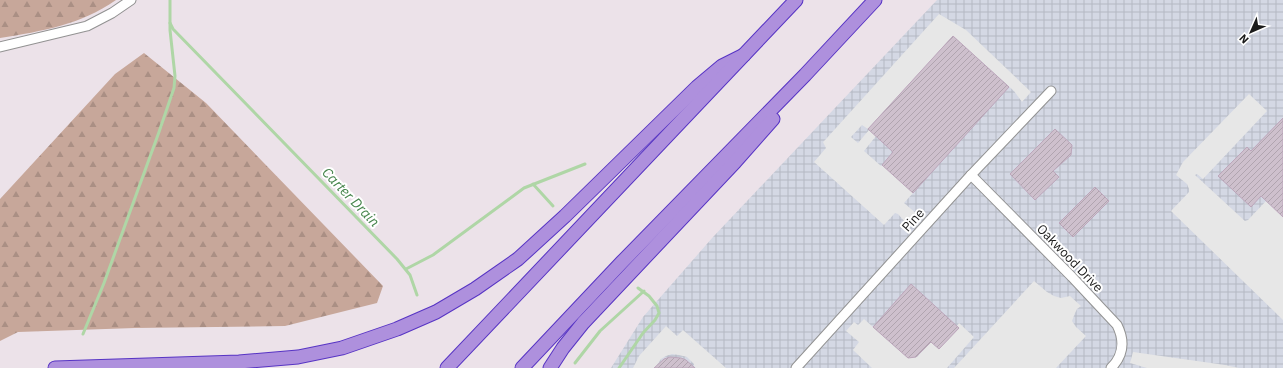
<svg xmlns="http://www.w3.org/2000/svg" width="1283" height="368" font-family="'IBM Plex Sans',sans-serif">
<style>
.industrial{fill:url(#industrial-grid)}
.forest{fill:url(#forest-firs)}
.parking{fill:#e7e7e7}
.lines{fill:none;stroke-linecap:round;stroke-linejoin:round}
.stream{stroke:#afd6a6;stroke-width:3}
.building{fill:url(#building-hatch);stroke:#bca6bb}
.minor-casing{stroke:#929292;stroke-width:11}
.highway-casing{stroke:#5734c4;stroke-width:15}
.minor{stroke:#fff;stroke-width:9}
.highway{stroke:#ae90dd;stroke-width:13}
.labels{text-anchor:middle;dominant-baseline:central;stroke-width:4;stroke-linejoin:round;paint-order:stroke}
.street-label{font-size:13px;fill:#1b1b1b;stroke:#fff}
.water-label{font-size:14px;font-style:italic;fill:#45844b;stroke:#fff}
</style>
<defs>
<pattern id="industrial-grid" width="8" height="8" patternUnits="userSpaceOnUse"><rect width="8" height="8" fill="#d4d8e4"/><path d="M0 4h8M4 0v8" fill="none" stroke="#b5b9c3"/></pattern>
<pattern id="forest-firs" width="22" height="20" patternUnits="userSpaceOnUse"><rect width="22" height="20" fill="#c7a79a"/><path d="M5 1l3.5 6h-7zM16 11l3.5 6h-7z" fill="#aa8f84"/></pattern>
<pattern id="building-hatch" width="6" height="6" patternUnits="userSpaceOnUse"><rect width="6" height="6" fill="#cec0cd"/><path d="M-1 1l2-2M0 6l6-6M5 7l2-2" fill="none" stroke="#b0a4af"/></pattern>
</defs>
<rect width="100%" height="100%" fill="#ece2e9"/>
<path class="industrial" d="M937,0H1283V368H611L643,317L713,237Z"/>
<g class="forest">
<path d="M0,0H116C80,25 43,31 0,38Z"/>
<path d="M144,53L206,103L383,286L377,303L285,326L135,328L18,332L0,341V199L115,74Z"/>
</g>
<g class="parking">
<path d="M939,14L966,30L1031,92L1022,102L1014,91L953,36L868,129L862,125L851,137L858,143L869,130L876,136L864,151L881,166L883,165L913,193L904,203L917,214L907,224L898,214L895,213L884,225L814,162L826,148L823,142L826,139Z"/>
<path d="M1249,94L1267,111L1203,179L1197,174L1195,175L1245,221L1248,220L1266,201L1283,217V320L1171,211L1189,192V189L1187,184L1176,175L1183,162Z"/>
<path d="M1034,281L1047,292L1054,296L1061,298L1070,296L1081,306L1077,309L1075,313L1072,321L1076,327L1086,336L1056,368H954Z"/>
<path d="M864,319L908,358L917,357L931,342L939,349L959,328L957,326L959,323L974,337L947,368H872L853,350L859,342L846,331L854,322L858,325Z"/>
<path d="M666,326L677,336L683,330L726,368H696L694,366V364L687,357L679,355L672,354L666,356L661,359L655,368H633L639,356Z"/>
<path d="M1133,352L1225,365L1239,368H1147L1130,363Z"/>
</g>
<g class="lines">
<g class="stream">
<path d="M170,23L173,29L397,259L410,275L417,295"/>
<path d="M533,184L553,206"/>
<path d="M406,269L433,255L524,188L585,164"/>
<path d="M83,334L104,283L159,132L174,88L175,76L170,30V0"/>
<path d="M575,363L600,331L644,291"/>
<path d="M619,368L643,333L655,320L659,313L657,306L649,296L638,288"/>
</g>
</g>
<g class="building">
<path d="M953,36L1009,87L913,193L882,165L893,152L868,129Z"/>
<path d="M1283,118V217L1261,196L1251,207L1218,176L1247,147L1251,151Z"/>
<path d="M1055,129L1072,145L1071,155L1053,171L1059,177L1035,200L1010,174Z"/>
<path d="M1095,187L1109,201L1073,237L1059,223Z"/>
<path d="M911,284L959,328L939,349L931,342L916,357L908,358L873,327Z"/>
<path d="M670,357L681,358L686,360L695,368H654L664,359Z"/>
</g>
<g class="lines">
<g class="minor-casing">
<g id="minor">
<path d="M0,47L87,26L112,13L131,0"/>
<path d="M971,175L1072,277L1117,325C1125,341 1124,355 1111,368"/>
<path d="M796,368L971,175L1051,91"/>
</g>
</g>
<g class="highway-casing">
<g id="highway">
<path d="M55,368L239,362L298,357L342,348L397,329L436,312L475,289L518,259L565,216L697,87L722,66L744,55"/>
<path d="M447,368L796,0"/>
<path d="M522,368L622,262L805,75L875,0"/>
<path d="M550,368L563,348L583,323L735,162L773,119"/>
</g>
</g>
<use href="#minor" class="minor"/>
<use href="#highway" class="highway"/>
</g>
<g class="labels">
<g class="street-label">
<text transform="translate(913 220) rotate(-48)">Pine</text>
<text transform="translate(1070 258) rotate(46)">Oakwood Drive</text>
</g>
<g class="water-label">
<text transform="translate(351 197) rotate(46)">Carter Drain</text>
</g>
</g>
<g transform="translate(1251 32) rotate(225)" stroke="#ffffff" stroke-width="3" paint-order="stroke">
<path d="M0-3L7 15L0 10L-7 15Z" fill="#1b1b1b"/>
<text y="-6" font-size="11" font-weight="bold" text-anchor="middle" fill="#1b1b1b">N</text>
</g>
</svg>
